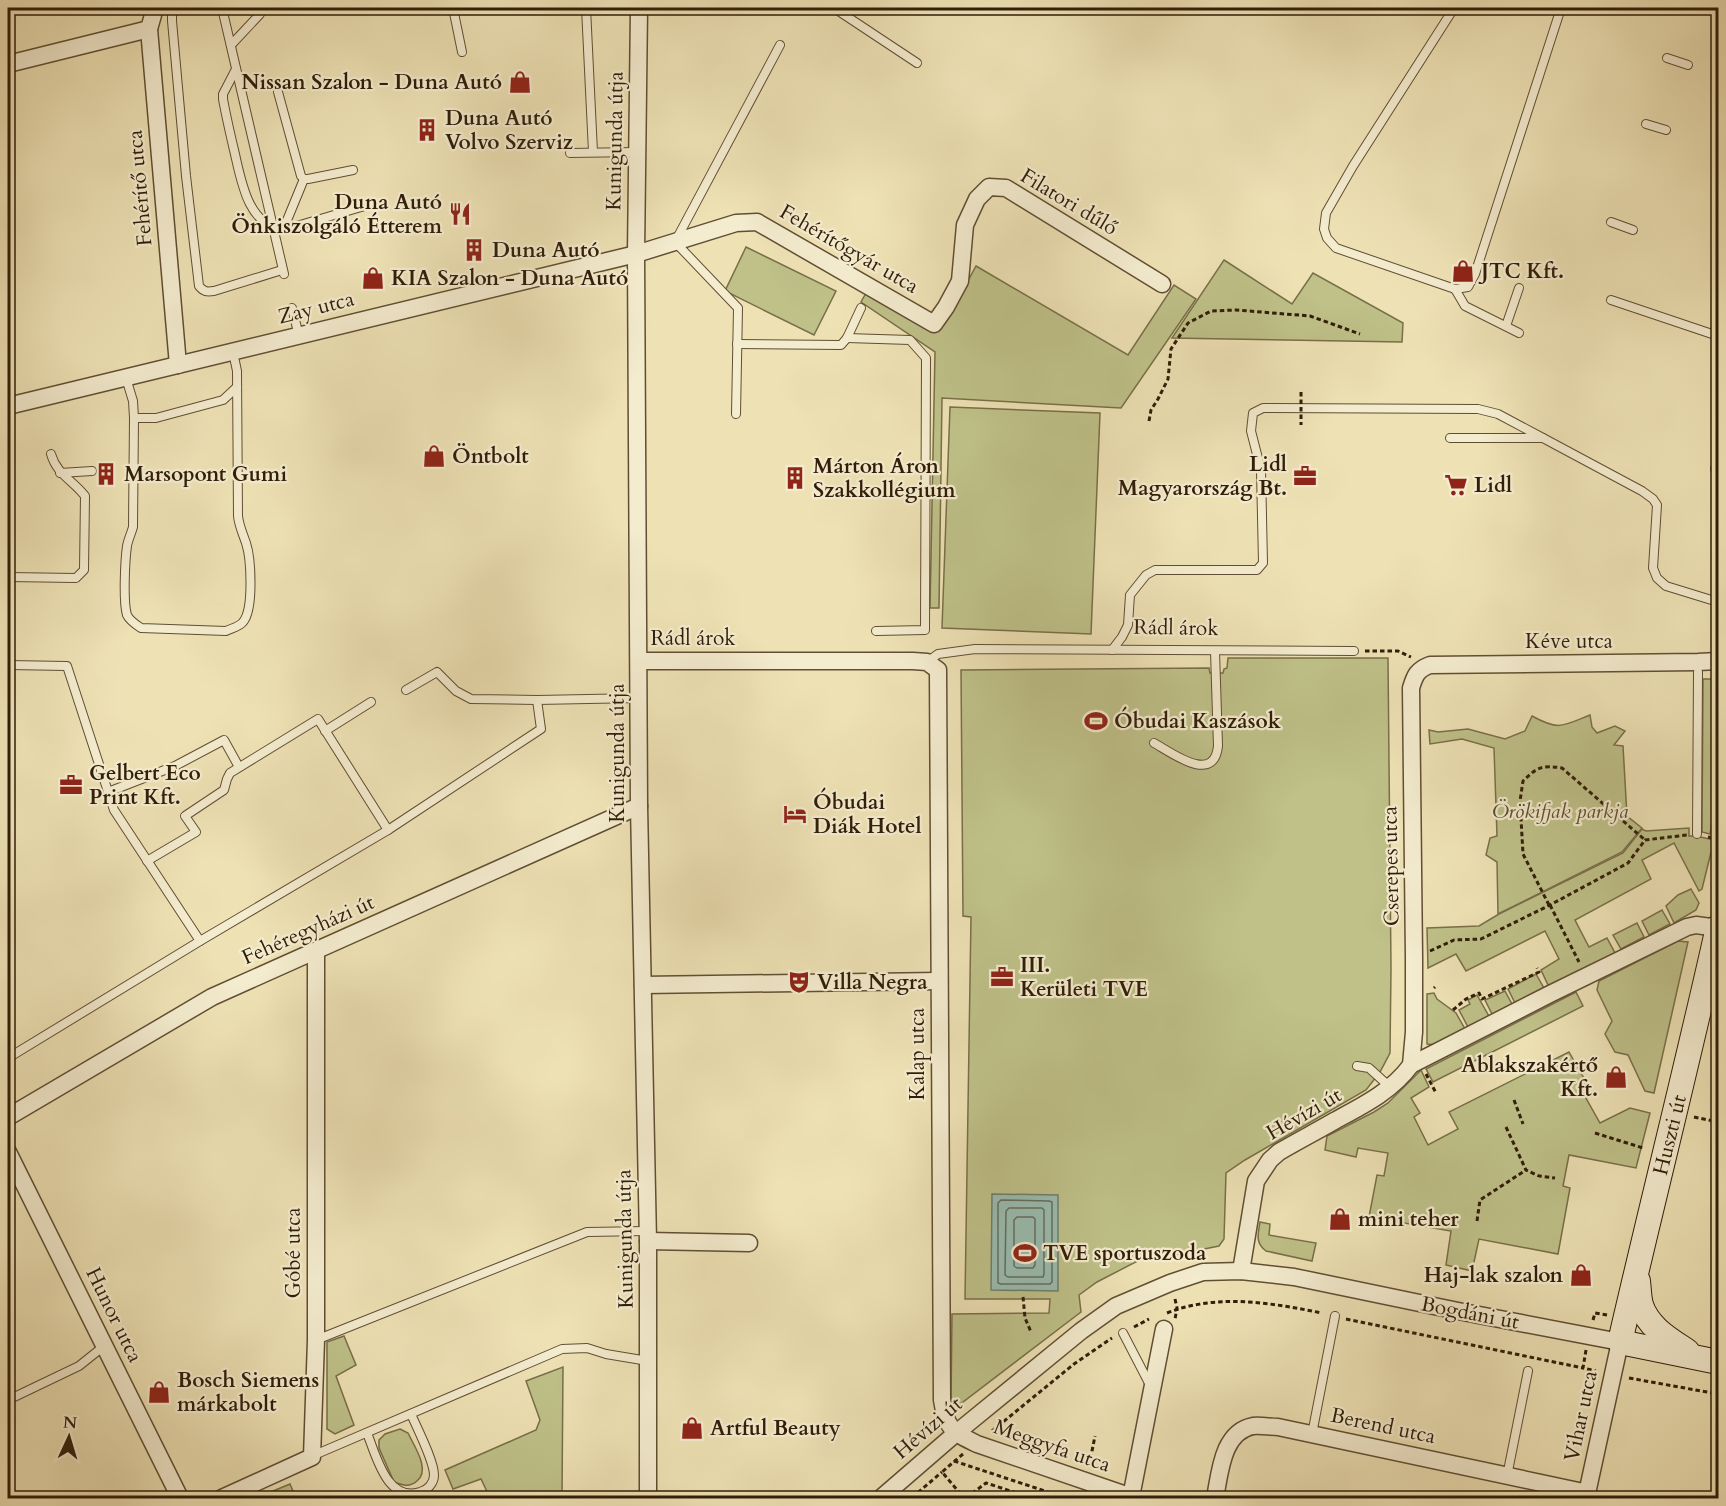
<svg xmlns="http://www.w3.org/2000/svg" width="1726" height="1506" font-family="Cardo,serif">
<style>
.green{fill:#bfc189;stroke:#786f48;stroke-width:1.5}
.water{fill:#99bdb2;stroke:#6f7d6e;stroke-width:1.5}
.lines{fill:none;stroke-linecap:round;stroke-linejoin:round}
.shore{stroke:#646d5d;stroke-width:1.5}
.lane-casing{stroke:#604e33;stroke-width:10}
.street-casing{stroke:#604e33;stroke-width:19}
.secondary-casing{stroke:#301d08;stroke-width:26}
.path{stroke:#301d08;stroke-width:3;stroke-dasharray:4.5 3;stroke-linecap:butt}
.lane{stroke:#f4eccf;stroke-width:8}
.street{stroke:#f4eccf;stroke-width:16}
.secondary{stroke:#f4eccf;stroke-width:24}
.path-bridge{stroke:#301d08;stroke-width:3;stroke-dasharray:4.5 3;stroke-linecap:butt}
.labels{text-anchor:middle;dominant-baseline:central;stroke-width:4.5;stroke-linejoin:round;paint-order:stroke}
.poi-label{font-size:21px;font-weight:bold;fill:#301d08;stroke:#f4eccf;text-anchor:start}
.street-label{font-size:21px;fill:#301d08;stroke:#f4eccf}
.park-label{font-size:21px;font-style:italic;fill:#5b4e2f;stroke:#f4eccf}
</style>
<rect width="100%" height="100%" fill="#eee2b5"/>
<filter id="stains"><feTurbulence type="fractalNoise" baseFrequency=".00333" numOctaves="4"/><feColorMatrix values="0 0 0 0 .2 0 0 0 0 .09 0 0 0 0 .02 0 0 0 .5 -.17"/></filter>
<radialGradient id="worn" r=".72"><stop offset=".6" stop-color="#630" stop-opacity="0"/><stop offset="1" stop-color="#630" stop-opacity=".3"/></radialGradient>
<g class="green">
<path d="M746,247L836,291L814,335L725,291Z"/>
<path d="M1224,260L1292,304L1313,273L1403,323L1402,342L1172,338Z"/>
<path d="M976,266L1128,355L1174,285L1196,299L1121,408L942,398L939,608H930L935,352L861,302L866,293L933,331L947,320Z"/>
<path d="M950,407L1100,413L1091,634L942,628Z"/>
<path d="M1228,658H1388L1391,969L1390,1053L1380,1072L1366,1090L1245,1160L1226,1173L1224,1239L1219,1246L1169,1256L1153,1253L1097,1282L1079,1295L1081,1312L959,1405L951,1401L952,1314L1049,1313L1050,1299H965L971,917L963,916L961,670L1209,668L1210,673H1223L1224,669L1227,668Z"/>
<path d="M1703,679H1718V788L1710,834L1702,832Z"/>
<path d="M1590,715L1592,727L1597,733L1615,726L1625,731L1614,745L1623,746L1627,816L1642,828L1622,852L1498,914L1497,862L1486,855L1490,838L1497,836L1494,748L1462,739L1430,744L1429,730L1438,732L1468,729L1505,739L1525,731L1532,716C1559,731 1563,726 1590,715Z"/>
<path d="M1689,828V836H1696L1714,840L1702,889L1699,891L1674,843L1642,860L1651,879L1575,920L1589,947L1607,938L1615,953L1549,987L1541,970L1559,959L1545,931L1466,971L1456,954L1428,968L1427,928L1479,926L1499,914L1623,853L1642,829L1646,831Z"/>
<path d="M1691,889L1699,903L1696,910L1674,923L1666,906L1678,895Z"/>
<path d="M1662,910L1670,924L1649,935L1642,921Z"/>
<path d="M1637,923L1644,937L1621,949L1613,935Z"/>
<path d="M1678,941L1688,942L1654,1093L1645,1091L1628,1055L1615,1052L1605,1034L1612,1021L1597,990L1599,981Z"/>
<path d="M1536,974L1545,990L1516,1005L1508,989Z"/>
<path d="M1505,991L1513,1006L1493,1016L1485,1000Z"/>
<path d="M1576,992L1583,1006L1433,1082L1426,1069Z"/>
<path d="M1434,993L1437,999L1456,1013L1465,1029L1438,1045L1427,1044V994Z"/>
<path d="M1477,995L1490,1018L1469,1029L1459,1010L1470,1004L1468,1000Z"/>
<path d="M1569,1052L1589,1087L1582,1091L1600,1123L1630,1108L1650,1113L1636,1168L1569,1155L1563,1186L1570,1188L1558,1254L1479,1239L1472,1271L1446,1265L1451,1231L1369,1217L1377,1175L1384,1176L1388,1153L1358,1148L1356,1157L1325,1150L1327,1136L1374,1112L1388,1103L1421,1070L1429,1087L1411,1098L1420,1113L1414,1117L1428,1145L1458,1129L1449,1112Z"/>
<path d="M1260,1222L1270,1224L1269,1235L1316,1243L1312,1261L1266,1251C1255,1243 1258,1234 1260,1222Z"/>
<path d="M344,1336L356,1365L336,1376L354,1425L335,1434L327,1429V1342Z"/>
<path d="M563,1367L562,1498H490L481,1479L453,1489L445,1470L536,1430L540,1420L526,1381Z"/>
<path d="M400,1429L408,1433C414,1446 431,1470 417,1481C409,1488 402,1485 394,1482L379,1448V1440L385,1434Z"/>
<path d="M290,1484L296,1498H262L261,1496Z"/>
</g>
<path class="water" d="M992,1194L1058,1195V1291L991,1290Z"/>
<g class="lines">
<g class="shore">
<path d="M1001,1200L1049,1201L1052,1202V1282L1050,1284H1001L998,1283V1203Z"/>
<path d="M1009,1208H1042L1044,1210V1274L1043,1277H1008L1005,1275L1006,1211Z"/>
<path d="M1017,1217H1033L1035,1219V1265L1033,1268H1017L1014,1266V1220Z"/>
</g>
<g class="lane-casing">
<g id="lane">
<path d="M176,8L172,14V21L186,176L199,286C204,292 207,292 214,291L282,270"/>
<path d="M222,8L284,274"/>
<path d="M453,8L462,52"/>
<path d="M586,8L593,152"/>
<path d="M834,8L917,63"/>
<path d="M1454,8L1353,166L1326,213L1324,229L1327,238L1336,248L1455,289L1468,287L1475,274L1561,8"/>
<path d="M231,45L260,14"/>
<path d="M1667,58L1688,65"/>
<path d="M236,69L223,94V99C226,116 230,133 234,150C241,179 247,225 283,230L368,205"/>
<path d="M278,92L301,176L304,179H308L353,170"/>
<path d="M1646,124L1666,130"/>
<path d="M570,153L637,152"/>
<path d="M1611,222L1633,230"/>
<path d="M283,230L304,179"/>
<path d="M1455,289L1465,306L1519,333"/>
<path d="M1611,300L1718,336"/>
<path d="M292,308L299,336"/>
<path d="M1506,326L1519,288"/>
<path d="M847,338L910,340L926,358L925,630L876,631"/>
<path d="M737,344L841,345L847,338L861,308"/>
<path d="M126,378L133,401L134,418L133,527C131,534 128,540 127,546C125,560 123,602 127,615C130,621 135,624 141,628L226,631C232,628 239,627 243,622C254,609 251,558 246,543C243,534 239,526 238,516L237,371L233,352"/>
<path d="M736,414L738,308L675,242L780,45"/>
<path d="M134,418H156L223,400L237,387"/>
<path d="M1450,438H1543L1642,491L1653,499L1657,505L1653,568L1657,578L1666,586L1718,602"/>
<path d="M1718,459L1715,469L1718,473"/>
<path d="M60,473L92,471"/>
<path d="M8,577L76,578L84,570L85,496C73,480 57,475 51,454"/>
<path d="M1112,650L1122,637L1128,625L1130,595L1146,575L1155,570H1257L1263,563L1261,470L1251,431L1253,413L1263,408L1478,409L1498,414L1543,438"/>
<path d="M927,662L938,654L975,649L1354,651"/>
<path d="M8,665L67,666L114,810L200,941"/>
<path d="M406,690L437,672L456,691L471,699L537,700"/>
<path d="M325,731L371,702"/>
<path d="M1154,743C1172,753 1214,785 1218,746L1215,651"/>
<path d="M108,792L175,766L224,740L239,767"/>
<path d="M1697,834L1698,672"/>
<path d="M147,861L196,832L185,816L224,790L227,779L230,773L318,719L388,830"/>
<path d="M8,1058L200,941L388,830L541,729L537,700L639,698"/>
<path d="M1357,1066L1369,1068L1390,1087"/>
<path d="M1123,1333L1151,1387"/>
<path d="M316,1340L587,1232L648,1231"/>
<path d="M8,1400L79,1366L104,1346"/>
<path d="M367,1433C376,1455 387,1503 420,1492C428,1490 434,1483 434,1475C434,1461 417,1428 411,1414"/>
<path d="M1312,1434L1335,1316"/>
<path d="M312,1456L562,1349L587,1348L606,1354L648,1361"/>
<path d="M1507,1476L1528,1371"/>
</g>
</g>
<g class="street-casing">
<g id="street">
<path d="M153,8V15L149,29L178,365"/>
<path d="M639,8L636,254L639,806L648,1241V1498"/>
<path d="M8,64L149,29"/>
<path d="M8,406L636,254L736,223L757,222L934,324L946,307L960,281L965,225L977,199L989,187L1006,188L1162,284"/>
<path d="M639,661H913L927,662L938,670L942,1400C946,1428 952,1432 977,1444L1135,1498"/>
<path d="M643,985L939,981"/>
<path d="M1411,1065L1414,1032V958L1411,688C1415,675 1417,670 1430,665L1698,662L1718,661"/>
<path d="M8,1117L212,997L639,806"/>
<path d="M8,1152L180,1498"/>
<path d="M648,1241L749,1243"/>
<path d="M1241,1271L1256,1181L1270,1160L1279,1152C1298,1141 1317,1131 1336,1120C1364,1105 1392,1091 1411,1065L1550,994L1687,927L1696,925L1718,928"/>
<path d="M1131,1497L1164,1329"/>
<path d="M222,1498L312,1457L316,1340V951"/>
<path d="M881,1498L955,1434L1081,1331L1116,1306L1170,1283L1203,1272L1241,1271L1294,1277L1458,1311L1620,1342L1586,1498"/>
<path d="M1215,1498C1220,1473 1222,1432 1253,1426C1261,1425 1270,1427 1278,1427L1588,1493"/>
</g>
</g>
<g class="secondary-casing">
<g id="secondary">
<path d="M1718,927C1687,1066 1652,1203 1620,1342L1718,1362"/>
<path d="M1638,1281C1639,1289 1639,1298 1641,1305C1648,1327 1669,1339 1687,1351"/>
</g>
</g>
<g class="path">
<path d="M1149,421L1151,410L1158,399L1168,379L1171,349L1188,323L1211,311L1236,310L1310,316L1360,334"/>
<path d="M1365,651H1398L1411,657"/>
<path d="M1708,837L1717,839"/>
<path d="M1549,905L1523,854L1520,801L1523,781C1537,767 1542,765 1562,768L1645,840"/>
<path d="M1550,905L1579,962"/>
<path d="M1430,951L1454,940L1481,939L1550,905L1628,863L1645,840L1687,835"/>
<path d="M1434,988L1435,987"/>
<path d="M1453,1010L1466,999L1479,993L1482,999L1539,972L1537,968"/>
<path d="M1426,1074L1436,1093"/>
<path d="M1514,1100L1523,1124"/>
<path d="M1694,1117L1718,1122"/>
<path d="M1506,1127L1526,1170L1539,1176L1555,1178"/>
<path d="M1595,1133L1643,1148"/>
<path d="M1477,1221L1480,1200L1526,1170"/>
<path d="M1023,1297L1025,1318L1031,1332"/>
<path d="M1175,1299L1177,1308L1175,1319"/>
<path d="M1167,1313C1218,1293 1271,1303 1322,1313"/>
<path d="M1346,1319L1583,1368"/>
<path d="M1593,1320L1595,1313L1607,1315"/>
<path d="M1134,1327L1149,1319"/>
<path d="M1586,1350L1583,1368L1596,1371"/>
<path d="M1629,1378L1718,1394"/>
<path d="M992,1431L1074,1364L1112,1338"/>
<path d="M963,1454L942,1472L964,1498"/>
<path d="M954,1461L1066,1498"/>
<path d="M1089,1466L1095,1436"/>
<path d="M1716,1482H1718"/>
<path d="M1149,1492L1169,1498"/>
<path d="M913,1498L915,1495L942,1472"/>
<path d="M966,1498L986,1483L1032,1498"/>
</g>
<use href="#lane" class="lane"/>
<use href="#street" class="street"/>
<use href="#secondary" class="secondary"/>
<path class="path-bridge" d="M1301,392V425"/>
</g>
<defs>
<g id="shop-bare" transform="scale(1.8)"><path d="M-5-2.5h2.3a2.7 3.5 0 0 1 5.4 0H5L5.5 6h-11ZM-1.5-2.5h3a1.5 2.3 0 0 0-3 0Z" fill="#8f2418" stroke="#f4eccf" stroke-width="2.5" paint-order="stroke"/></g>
<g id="building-bare" transform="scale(1.8)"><path d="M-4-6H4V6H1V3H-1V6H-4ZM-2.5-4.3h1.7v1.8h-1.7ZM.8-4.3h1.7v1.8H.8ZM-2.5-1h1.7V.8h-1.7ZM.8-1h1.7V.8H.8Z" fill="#8f2418" stroke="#f4eccf" stroke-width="2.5" paint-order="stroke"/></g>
<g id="restaurant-bare" transform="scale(1.8)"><path d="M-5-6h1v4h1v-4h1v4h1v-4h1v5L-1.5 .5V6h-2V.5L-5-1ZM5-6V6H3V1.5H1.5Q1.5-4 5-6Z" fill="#8f2418" stroke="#f4eccf" stroke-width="2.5" paint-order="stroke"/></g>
<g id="office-bare" transform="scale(1.8)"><path d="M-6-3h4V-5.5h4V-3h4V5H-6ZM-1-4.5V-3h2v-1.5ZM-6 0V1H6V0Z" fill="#8f2418" stroke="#f4eccf" stroke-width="2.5" paint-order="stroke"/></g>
<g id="supermarket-bare" transform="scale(1.8)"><path d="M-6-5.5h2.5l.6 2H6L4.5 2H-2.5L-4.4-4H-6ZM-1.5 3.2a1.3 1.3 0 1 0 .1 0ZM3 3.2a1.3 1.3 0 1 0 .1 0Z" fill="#8f2418" stroke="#f4eccf" stroke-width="2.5" paint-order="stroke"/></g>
<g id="stadium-bare" transform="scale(1.8)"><path d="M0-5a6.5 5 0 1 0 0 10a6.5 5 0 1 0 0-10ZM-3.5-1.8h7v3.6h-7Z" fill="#8f2418" stroke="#f4eccf" stroke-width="2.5" paint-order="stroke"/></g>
<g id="hotel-bare" transform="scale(1.8)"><path d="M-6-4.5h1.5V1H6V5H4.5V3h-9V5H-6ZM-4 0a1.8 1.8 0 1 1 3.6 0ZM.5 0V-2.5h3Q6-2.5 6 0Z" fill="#8f2418" stroke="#f4eccf" stroke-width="2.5" paint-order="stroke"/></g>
<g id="theatre-bare" transform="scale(1.8)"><path d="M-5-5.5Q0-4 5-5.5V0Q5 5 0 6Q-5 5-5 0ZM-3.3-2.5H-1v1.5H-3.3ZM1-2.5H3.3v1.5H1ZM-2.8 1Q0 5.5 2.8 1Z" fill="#8f2418" stroke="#f4eccf" stroke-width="2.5" paint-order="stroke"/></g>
</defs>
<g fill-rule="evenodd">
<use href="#shop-bare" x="520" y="82"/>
<use href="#building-bare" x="427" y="130"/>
<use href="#restaurant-bare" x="460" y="214"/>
<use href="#building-bare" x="474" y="250"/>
<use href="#shop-bare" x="1463" y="271"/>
<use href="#shop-bare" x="373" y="278"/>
<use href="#shop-bare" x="434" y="456"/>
<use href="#building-bare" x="106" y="474"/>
<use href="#office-bare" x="1305" y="476"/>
<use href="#building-bare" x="795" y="478"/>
<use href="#supermarket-bare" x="1456" y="485"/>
<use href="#stadium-bare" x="1096" y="721"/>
<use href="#office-bare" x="71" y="785"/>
<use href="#hotel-bare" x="795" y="814"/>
<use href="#office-bare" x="1002" y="977"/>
<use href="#theatre-bare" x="799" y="982"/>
<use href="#shop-bare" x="1616" y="1077"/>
<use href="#shop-bare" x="1340" y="1219"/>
<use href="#stadium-bare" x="1025" y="1253"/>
<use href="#shop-bare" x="1581" y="1275"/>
<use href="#shop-bare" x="159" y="1392"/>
<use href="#shop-bare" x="692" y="1428"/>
</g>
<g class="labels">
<g class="poi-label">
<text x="502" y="82" text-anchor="end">Nissan Szalon - Duna Autó</text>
<text x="445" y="118">Duna Autó<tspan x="445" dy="24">Volvo Szerviz</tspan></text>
<text x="442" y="202" text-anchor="end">Duna Autó<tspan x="442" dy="24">Önkiszolgáló Étterem</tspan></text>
<text x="492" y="250">Duna Autó</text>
<text x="1481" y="271">JTC Kft.</text>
<text x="391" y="278">KIA Szalon - Duna Autó</text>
<text x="452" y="456">Öntbolt</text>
<text x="1287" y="464" text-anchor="end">Lidl<tspan x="1287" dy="24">Magyarország Bt.</tspan></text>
<text x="813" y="466">Márton Áron<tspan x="813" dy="24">Szakkollégium</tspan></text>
<text x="124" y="474">Marsopont Gumi</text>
<text x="1474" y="485">Lidl</text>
<text x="1114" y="721">Óbudai Kaszások</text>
<text x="89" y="773">Gelbert Eco<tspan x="89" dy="24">Print Kft.</tspan></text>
<text x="813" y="802">Óbudai<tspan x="813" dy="24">Diák Hotel</tspan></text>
<text x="1020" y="965">III.<tspan x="1020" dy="24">Kerületi TVE</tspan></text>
<text x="817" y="982">Villa Negra</text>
<text x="1598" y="1065" text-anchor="end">Ablakszakértő<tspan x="1598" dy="24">Kft.</tspan></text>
<text x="1358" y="1219">mini teher</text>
<text x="1043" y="1253">TVE sportuszoda</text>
<text x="1563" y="1275" text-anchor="end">Haj-lak szalon</text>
<text x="177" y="1380">Bosch Siemens<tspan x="177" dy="24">márkabolt</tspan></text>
<text x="710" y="1428">Artful Beauty</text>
</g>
<g class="street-label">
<text transform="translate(615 141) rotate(-89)">Kunigunda útja</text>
<text transform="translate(140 188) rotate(-95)">Fehérítő utca</text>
<text transform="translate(1069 202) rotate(31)">Filatori dűlő</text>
<text transform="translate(849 249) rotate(30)">Fehérítőgyár utca</text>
<text transform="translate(316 308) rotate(-14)">Zay utca</text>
<text transform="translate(1176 628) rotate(1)">Rádl árok</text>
<text x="693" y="638">Rádl árok</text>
<text x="1569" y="641">Kéve utca</text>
<text transform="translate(617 753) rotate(-90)">Kunigunda útja</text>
<text transform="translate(1391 866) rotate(-91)">Cserepes utca</text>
<text transform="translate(308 930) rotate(-24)">Fehéregyházi út</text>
<text transform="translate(917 1054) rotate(-90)">Kalap utca</text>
<text transform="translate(1304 1114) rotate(-30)">Hévízi út</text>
<text transform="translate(1670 1135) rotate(-76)">Huszti út</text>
<text transform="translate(625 1239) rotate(-91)">Kunigunda útja</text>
<text transform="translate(293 1253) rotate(-90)">Góbé utca</text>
<text transform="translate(1470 1313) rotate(11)">Bogdáni út</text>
<text transform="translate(114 1315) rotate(64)">Hunor utca</text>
<text transform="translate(1581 1416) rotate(-78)">Vihar utca</text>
<text transform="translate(1383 1426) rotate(12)">Berend utca</text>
<text transform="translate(928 1428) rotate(-41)">Hévízi út</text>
<text transform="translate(1052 1446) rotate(19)">Meggyfa utca</text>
</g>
<g class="park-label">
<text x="1560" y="811">Örökifjak parkja</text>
</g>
</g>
<rect width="1726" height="1506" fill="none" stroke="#eee2b5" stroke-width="30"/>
<rect x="9" y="9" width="1708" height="1488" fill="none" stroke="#301d08" stroke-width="3"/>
<rect x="15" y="15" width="1696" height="1476" fill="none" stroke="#301d08" stroke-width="1.5"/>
<g transform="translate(69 1437) rotate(4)" stroke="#f4eccf" stroke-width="4.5" paint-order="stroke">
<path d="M0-4.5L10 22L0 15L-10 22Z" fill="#301d08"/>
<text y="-9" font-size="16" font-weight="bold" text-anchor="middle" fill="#301d08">N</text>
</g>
<rect width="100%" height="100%" filter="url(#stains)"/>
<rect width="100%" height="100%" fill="url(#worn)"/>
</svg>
